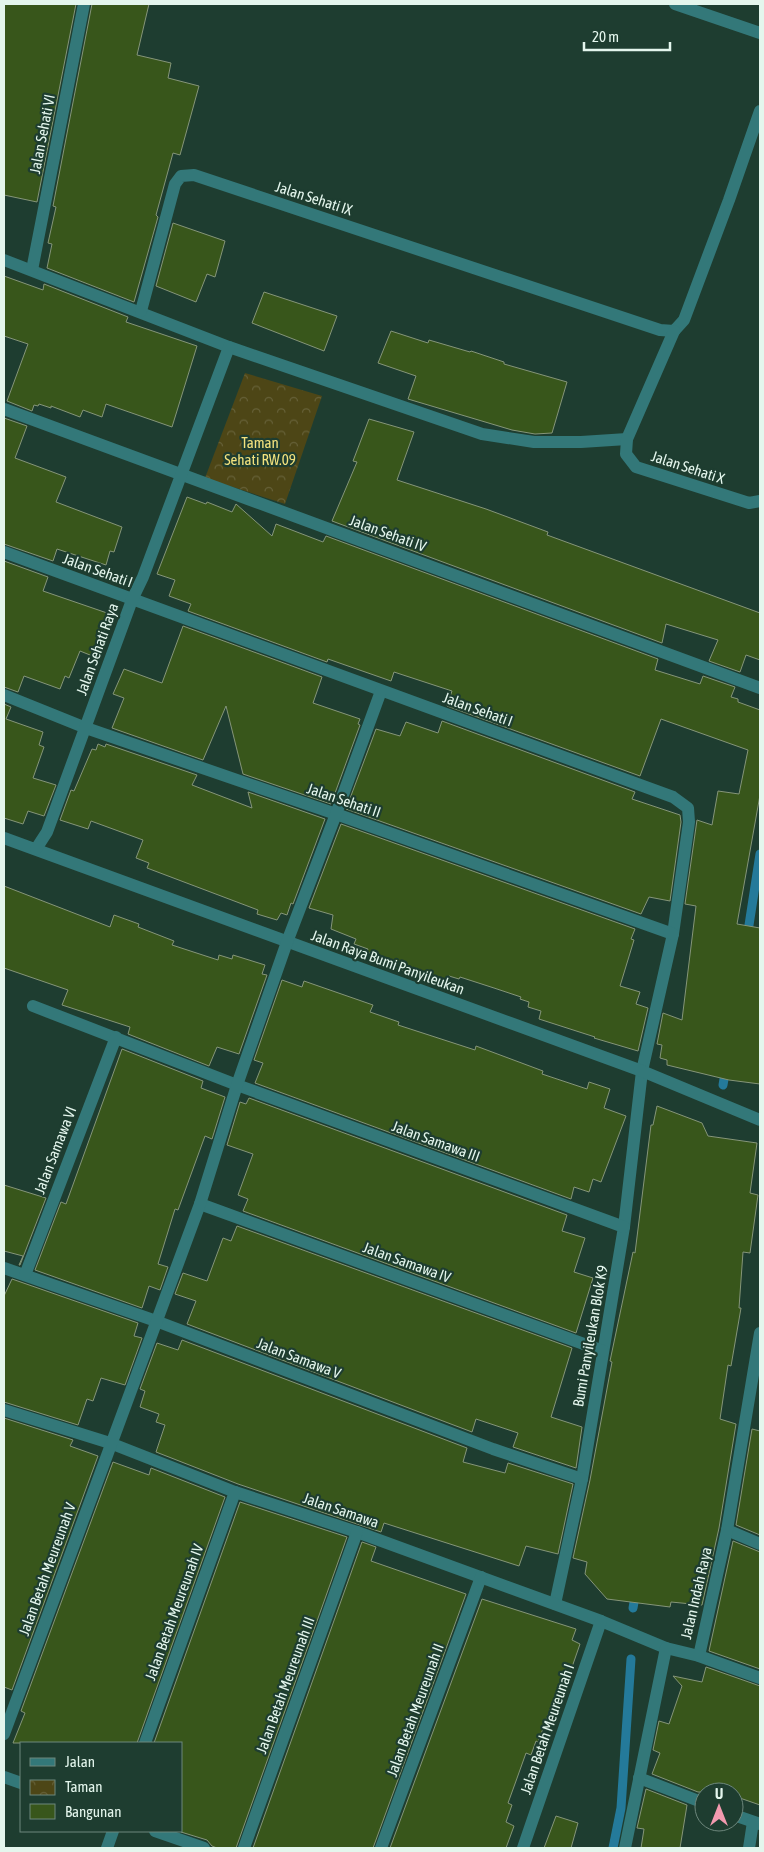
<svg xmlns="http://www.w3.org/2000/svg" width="764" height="1852" font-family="'Asap Condensed',sans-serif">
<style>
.park{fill:url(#park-crowns)}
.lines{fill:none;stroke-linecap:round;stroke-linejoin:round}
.stream{stroke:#247a9a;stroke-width:9}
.building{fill:#38561b;stroke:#859579}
.minor{stroke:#337879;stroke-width:12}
.labels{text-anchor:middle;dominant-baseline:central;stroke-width:4.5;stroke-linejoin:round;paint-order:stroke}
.street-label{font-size:15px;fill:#e4f6ed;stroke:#1e3d30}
.park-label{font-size:15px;fill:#f3e27e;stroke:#1e3d30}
</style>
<defs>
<pattern id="park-crowns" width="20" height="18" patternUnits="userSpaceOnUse" patternTransform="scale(1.25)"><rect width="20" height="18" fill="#4d4616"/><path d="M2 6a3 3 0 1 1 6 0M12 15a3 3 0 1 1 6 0" fill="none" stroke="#666138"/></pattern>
</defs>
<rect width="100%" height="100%" fill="#1e3d30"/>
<path class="park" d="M245,373L322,396L285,504L205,478Z"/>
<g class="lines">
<g class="stream">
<path d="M747,938L760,854"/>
<path d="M723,1085L726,1067"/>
<path d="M633,1608L636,1591"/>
<path d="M613,1848L621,1808L631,1659"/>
</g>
</g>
<g class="building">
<path d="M4,4H76L37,202L4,195Z"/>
<path d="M92,4H149L137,55L171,63L168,78L199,86L180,155L173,153L156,215L158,217L134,302L47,268L52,244L48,243L56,207L53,206Z"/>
<path d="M173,223L225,241L215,277L207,274L196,302L156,286Z"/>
<path d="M4,276L43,290L44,284L128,317L126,322L197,346L172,427L106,404L102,417L83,410L80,417L51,406V408L39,404L38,406L34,405L32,411L7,401L28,344L4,336Z"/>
<path d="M264,292L337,316L324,351L252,323Z"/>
<path d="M391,331L428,343L429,340L470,352L471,351L504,362V364L567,382L552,433L535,434L512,430L408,399L416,376L378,363Z"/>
<path d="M4,418L27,426L15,458L66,477L56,502L122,527L114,552L110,551L106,565L57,549L53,561L4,544Z"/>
<path d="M369,419L414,432L397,480L486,509L548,532L547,535L760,613V660L746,655L740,672L709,661L718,640L666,624L662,643L332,521L357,462L353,461Z"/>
<path d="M187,497L206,504L207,502L232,512L236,504L272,536L276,524L323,542L326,536L658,659L655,670L700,684L703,676L735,687L731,697L738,699V702L760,710V795L737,924L760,928V1084L729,1080L667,1065V1060L660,1058L662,1045L657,1044L663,1013L682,1020L696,906L685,904L697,820L712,825L718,791L739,794L748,750L661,719L640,776L447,706L452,691L394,672L391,681L328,659L327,662L188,611L191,604L169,596L175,580L157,574Z"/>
<path d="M4,561L48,577L43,591L110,614L95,657L80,651L69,678L65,676L60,689L24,676L18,692L4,687Z"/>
<path d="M183,626L322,677L313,703L360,719L358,724L360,725L331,804L243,774L226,706L203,760L112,728L124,698L113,694L124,669L162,683Z"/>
<path d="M4,704L11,707L6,719L43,732L39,745L44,747L33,778L56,785L44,816L28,811L23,824L4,818Z"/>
<path d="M442,721L635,792L632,799L680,815L681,822L670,901L649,897L641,914L346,809L376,729L400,736L406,722L438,733Z"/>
<path d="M98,744L105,747L106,744L197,775L192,785L252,808L248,792L325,819L293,904L291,903L287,915L281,913L277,920L257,914L258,910L147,868L149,863L136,858L143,840L91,821L88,829L60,820L71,790L74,791L92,749L96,750Z"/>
<path d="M341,824L635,929L631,939L634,940L620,986L640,992L636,1004L648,1008L638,1051L594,1038L595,1037L539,1019L541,1011L528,1007L529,1002L520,999L521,997L494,988L460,977L459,979L449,976L445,984L385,965L387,960L367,952L368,949L354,944L356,939L331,929L333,915L309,908Z"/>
<path d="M4,886L110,927L114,915L139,924L138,927L174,941L172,945L218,960L219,955L232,959L233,955L265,965L262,974L267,975L239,1054L217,1047L209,1066L128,1034L130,1027L62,1005L68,990L4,968Z"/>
<path d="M282,980L302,987L304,981L373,1005L370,1012L399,1022L398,1025L475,1050L476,1046L543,1071L542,1074L587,1089L589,1082L610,1089L604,1108L626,1116L601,1182L593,1179L589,1192L574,1187L571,1199L255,1083L263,1063L254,1060Z"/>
<path d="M122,1049L203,1081L201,1088L225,1097L212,1139L205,1136L178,1210L175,1209L158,1264L168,1267L160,1290L149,1286L142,1308L35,1270L61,1202L66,1204Z"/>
<path d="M249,1098L567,1215L562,1231L585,1238L574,1272L593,1278L576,1333L243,1211L248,1199L238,1195L253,1154L227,1145L240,1102L246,1104Z"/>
<path d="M657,1106L702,1123L708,1136L757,1143L750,1193L758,1195L750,1253L743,1252L739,1308H741L731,1366L728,1365L720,1419L736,1424L719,1528L702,1605L671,1602L670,1607L607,1599L585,1574L587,1562L573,1558L590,1480L612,1362L610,1361L633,1252L635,1253L651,1125H653Z"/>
<path d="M4,1185L46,1198L20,1265H19L23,1256L4,1251Z"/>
<path d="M237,1226L572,1348L551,1417L582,1427L576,1468L513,1447L518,1433L476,1419L472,1432L187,1324L196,1301L175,1294L183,1273L207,1281L223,1238L231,1241Z"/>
<path d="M12,1279L138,1323L134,1336L142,1338L125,1385L101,1378L93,1401L87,1399L78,1425L4,1402V1296Z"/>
<path d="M182,1340L467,1448L463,1462L505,1473L508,1463L573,1484L558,1554L526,1546L519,1566L384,1523L381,1532L238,1484L156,1452L165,1425L156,1422L159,1414L140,1407L145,1391L140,1389L157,1343L178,1350Z"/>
<path d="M4,1418L73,1440L70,1446L98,1456L12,1690L4,1687Z"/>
<path d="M752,1429L760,1431V1535L736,1525Z"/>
<path d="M113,1462L149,1475L151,1468L225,1497L137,1743H13L25,1713L21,1711Z"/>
<path d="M240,1502L347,1537L236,1848H217L212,1846L207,1840L181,1832V1743H154Z"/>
<path d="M733,1541L760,1552V1669L709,1651Z"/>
<path d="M362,1542L376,1547L371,1561L466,1594L373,1848H253Z"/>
<path d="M482,1599L576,1629L572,1640L580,1644L562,1696L556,1694L538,1742L536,1741L531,1755L526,1753L516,1781L508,1803L512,1805L506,1822L514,1826L506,1848H390Z"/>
<path d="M706,1667L760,1686V1805L734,1796V1792H698L652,1774L660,1753L653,1750L659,1721L669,1724L682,1686L673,1676L702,1682Z"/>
<path d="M646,1789L687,1805L680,1848H641L644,1829L637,1828Z"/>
<path d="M556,1816L578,1823L571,1848H544Z"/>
</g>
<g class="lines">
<g class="minor">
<path d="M675,4L760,33"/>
<path d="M4,260L229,347L482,434L534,442H581L627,439"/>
<path d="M32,270L84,4"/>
<path d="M141,311L175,184L181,176L194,175L660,330L674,331L684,320L729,200L760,111"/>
<path d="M674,331L627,439L626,454L636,467L749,503L760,501"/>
<path d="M4,409L760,688"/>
<path d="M4,552L673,797L688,808L689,822L673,934L642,1071L624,1227L582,1479L555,1604"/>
<path d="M4,695L86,728L336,814L673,934"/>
<path d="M4,838L642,1071L760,1120"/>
<path d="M36,849L47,832L132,600L143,577L229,347"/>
<path d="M33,1006L237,1085L624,1227"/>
<path d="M200,1204L603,1351"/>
<path d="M4,1268L156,1321L493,1449L582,1479"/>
<path d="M25,1275L116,1037"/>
<path d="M4,1410L110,1443L235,1492L357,1532L601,1621L666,1648"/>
<path d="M727,1530L760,1544"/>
<path d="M699,1656L727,1530L760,1333"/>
<path d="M4,1734L200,1204L237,1085L287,942L336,814L381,691"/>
<path d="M145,1743L235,1492"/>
<path d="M4,1777L21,1783"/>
<path d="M639,1778L704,1803"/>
<path d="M734,1815L760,1824"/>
<path d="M155,1831L204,1848"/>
<path d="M107,1848L113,1831"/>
<path d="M244,1848L357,1532"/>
<path d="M381,1848L481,1577"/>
<path d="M523,1848L601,1621"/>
<path d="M625,1848L666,1648L699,1656L760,1678"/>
<path d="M749,1848L753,1822"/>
</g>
</g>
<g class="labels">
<g class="street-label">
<text transform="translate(42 134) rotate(-79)">Jalan Sehati VI</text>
<text transform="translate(314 198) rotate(18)">Jalan Sehati IX</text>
<text transform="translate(688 467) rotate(18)">Jalan Sehati X</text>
<text transform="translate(388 533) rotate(20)">Jalan Sehati IV</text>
<text transform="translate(98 570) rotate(20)">Jalan Sehati I</text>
<text transform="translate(97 649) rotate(-70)">Jalan Sehati Raya</text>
<text transform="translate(478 709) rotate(20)">Jalan Sehati I</text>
<text transform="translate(344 800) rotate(19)">Jalan Sehati II</text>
<text transform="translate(388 962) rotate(20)">Jalan Raya Bumi Panyileukan</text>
<text transform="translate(436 1141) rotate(20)">Jalan Samawa III</text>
<text transform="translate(55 1150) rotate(-69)">Jalan Samawa VI</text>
<text transform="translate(407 1262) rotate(20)">Jalan Samawa IV</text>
<text transform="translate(590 1336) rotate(-80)">Bumi Panyileukan Blok K9</text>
<text transform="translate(299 1358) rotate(21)">Jalan Samawa V</text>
<text transform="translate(341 1510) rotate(19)">Jalan Samawa</text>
<text transform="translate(47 1569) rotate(-70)">Jalan Betah Meureunah V</text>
<text transform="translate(696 1593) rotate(-77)">Jalan Indah Raya</text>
<text transform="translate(174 1612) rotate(-70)">Jalan Betah Meureunah IV</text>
<text transform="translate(285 1685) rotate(-70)">Jalan Betah Meureunah III</text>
<text transform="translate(415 1710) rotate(-70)">Jalan Betah Meureunah II</text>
<text transform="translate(547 1729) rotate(-71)">Jalan Betah Meureunah I</text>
</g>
<g class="park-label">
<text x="260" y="442">Taman<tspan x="260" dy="17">Sehati RW.09</tspan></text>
</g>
</g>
<rect width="764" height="1852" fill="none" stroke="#e4f6ed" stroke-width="10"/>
<rect x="20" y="1742" width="162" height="90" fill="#1e3d30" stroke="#6d877c"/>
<rect x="30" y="1758" width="25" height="8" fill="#337879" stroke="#6d877c"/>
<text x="65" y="1767" font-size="15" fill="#e4f6ed">Jalan</text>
<rect x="30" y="1780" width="25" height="15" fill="url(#park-crowns)" stroke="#6d877c"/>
<text x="65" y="1792" font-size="15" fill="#e4f6ed">Taman</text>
<rect x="30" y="1804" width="25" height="15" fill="#38561b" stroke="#6d877c"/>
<text x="65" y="1817" font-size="15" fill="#e4f6ed">Bangunan</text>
<g transform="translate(719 1807)"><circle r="24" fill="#1e3d30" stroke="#6d877c"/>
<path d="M0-4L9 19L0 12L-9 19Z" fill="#f29aaf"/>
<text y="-8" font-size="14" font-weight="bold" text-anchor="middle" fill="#e4f6ed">U</text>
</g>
<path d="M584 42v8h86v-8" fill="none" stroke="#e4f6ed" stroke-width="2.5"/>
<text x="592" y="42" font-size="15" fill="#e4f6ed" stroke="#1e3d30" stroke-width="4" paint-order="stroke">20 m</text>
</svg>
